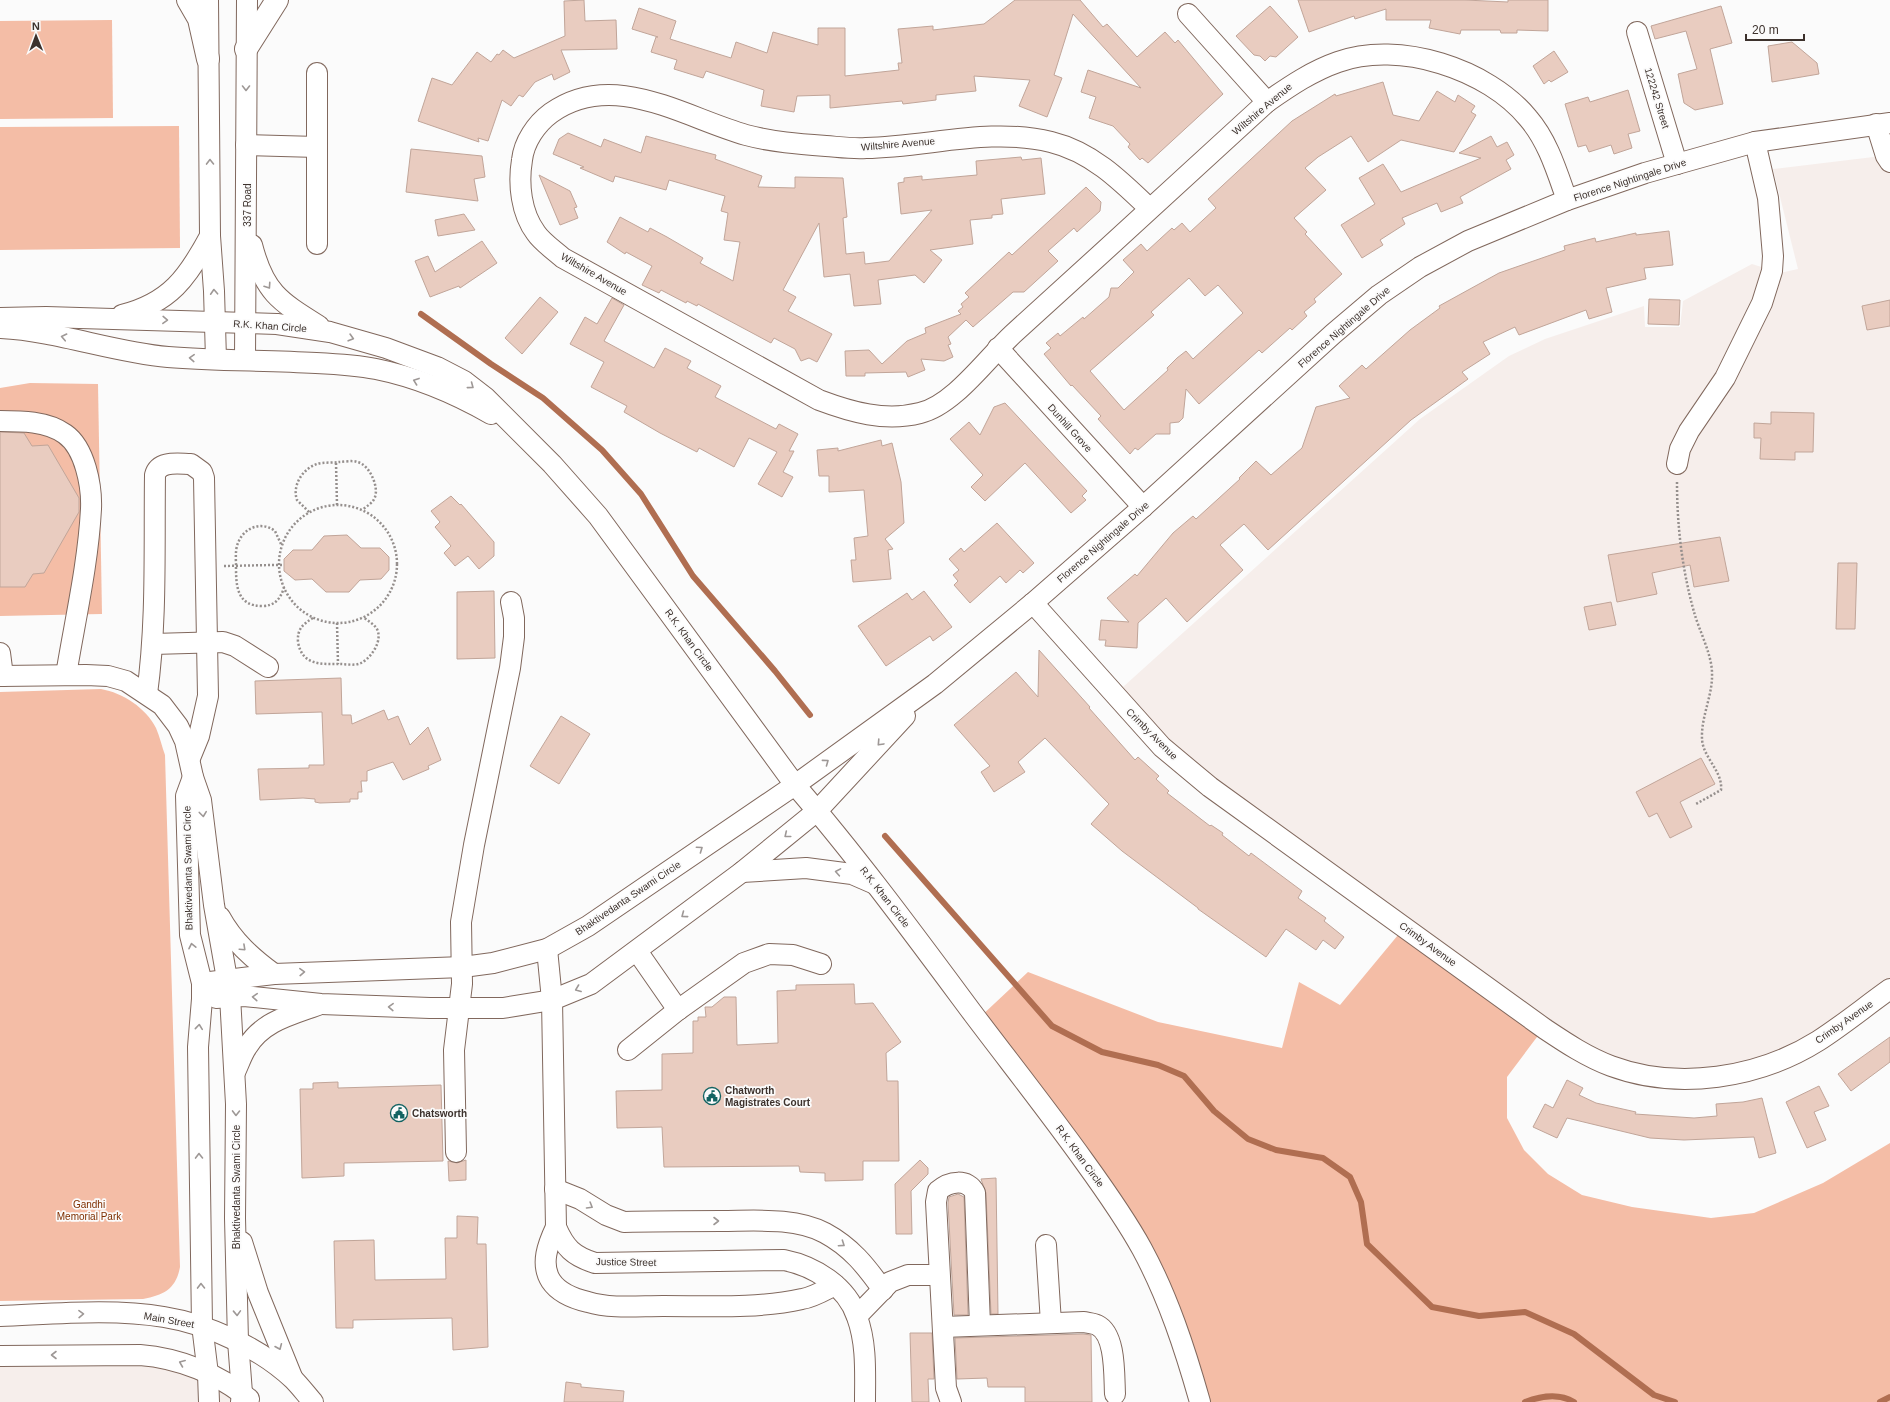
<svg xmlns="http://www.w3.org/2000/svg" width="1890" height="1402" font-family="Helvetica,sans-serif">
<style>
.built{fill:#f6eeeb}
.green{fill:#f4bda6}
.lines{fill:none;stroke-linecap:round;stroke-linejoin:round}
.stream{stroke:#b06e51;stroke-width:6}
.building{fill:#e9ccc0;stroke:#c1a599;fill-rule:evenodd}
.minor-casing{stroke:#81685d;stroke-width:22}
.highway-casing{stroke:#81685d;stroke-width:24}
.path{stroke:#958f8d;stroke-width:2.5;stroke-dasharray:2 2;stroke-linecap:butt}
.minor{stroke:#fff;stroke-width:20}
.highway{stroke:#fff;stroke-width:22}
.path-bridge{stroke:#958f8d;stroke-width:2.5;stroke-dasharray:2 2;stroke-linecap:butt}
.oneway{stroke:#9e9896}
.labels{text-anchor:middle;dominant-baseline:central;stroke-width:3.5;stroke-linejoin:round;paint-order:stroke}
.street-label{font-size:10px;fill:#3c312c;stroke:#fbfbfb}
.poi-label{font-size:10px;font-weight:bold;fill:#3c312c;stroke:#fbfbfb;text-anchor:start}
.park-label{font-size:10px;fill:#7f2f00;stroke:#fbfbfb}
</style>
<rect width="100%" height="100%" fill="#fbfbfb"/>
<g class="built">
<path d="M1890,155V990L1744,1073L1613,1068L1368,903L1113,696L1420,419L1509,356L1545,339L1644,306L1645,327H1680L1683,301L1752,264L1780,273L1798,269L1773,169Z"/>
<path d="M0,1357H161L251,1402H0Z"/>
</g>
<g class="green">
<path d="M112,20L113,118L0,119V21Z"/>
<path d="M179,126L180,248L0,250V127Z"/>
<path d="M30,383L98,384L102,614L0,616V388Z"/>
<path d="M101,689C123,693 146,708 156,728C160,737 162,747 165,755L180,1267C176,1289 164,1295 143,1299L0,1301V692Z"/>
<path d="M1403,929L1543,1029L1507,1077V1118L1524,1150L1548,1174L1582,1195L1632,1207L1711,1218L1754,1213L1823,1183L1890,1143V1402H1202L1168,1298L979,1018L1028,972L1158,1022L1282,1048L1299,982L1340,1005Z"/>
</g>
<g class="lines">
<g class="stream">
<path d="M421,314L491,364L543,398L602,450L641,494L693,576L775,671L810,715"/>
<path d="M885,836L1052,1026L1102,1052L1158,1065L1184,1076L1214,1111L1248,1139L1276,1150L1323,1158L1350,1177L1361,1202L1367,1244L1432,1307L1479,1316L1525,1312L1574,1334L1654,1395L1675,1402"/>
<path d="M1525,1402C1541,1396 1559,1393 1574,1402"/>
<path d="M1880,1402L1890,1397"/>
</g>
</g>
<g class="building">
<path d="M584,0L585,21L616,20L617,49L561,50L570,72L554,80L552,74L535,82L523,97L519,95L511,106L502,100L488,141L478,138L479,142L418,121L432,78L452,85L477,52L491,62L497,54L499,55L503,50L514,58L565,36L564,1Z"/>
<path d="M1015,0H1080L1103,27L1107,24L1137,57L1165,32L1175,43L1178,40L1223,94L1148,163L1142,158L1140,160L1128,147L1130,144L1113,126L1089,118L1096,97L1081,92L1088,70L1141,88L1073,14L1054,75L1062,78L1047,117L1019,106L1030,80L974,76L976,91L936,95V100L903,104L902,101L830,108V95L797,96L794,112L761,106L764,90L706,71L703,78L674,69L677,60L651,52L656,37H658L632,29L639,8L676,21L670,39L731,58L736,42L767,53L773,32L818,45V28H845V76L899,70L898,63H902L898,29L933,26V30L984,24Z"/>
<path d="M1298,0H1465L1508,2V0H1548V31L1517,30V33H1501L1500,30H1461L1460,34L1429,28L1431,20H1386V9L1355,19L1354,16L1309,32Z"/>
<path d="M1270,6L1298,37L1276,57L1270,56L1265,61L1260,56L1254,55L1236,36Z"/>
<path d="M1721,6L1732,43L1710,49L1723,104L1695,110L1684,103L1678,74L1697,69L1686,31L1655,39L1651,26Z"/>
<path d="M1792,42L1817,63L1819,74L1772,82L1768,46Z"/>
<path d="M1554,51L1568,72L1551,82L1549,80L1544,84L1533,66Z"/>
<path d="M1383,82L1393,115L1419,121L1437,91L1455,102L1458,95L1475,106L1471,112L1476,115L1454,152L1401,140L1368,162L1351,136L1318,157L1305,168L1326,190L1294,218L1307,232L1305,234L1342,274L1314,299L1316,302L1304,312L1307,316L1292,330L1290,328L1262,353L1259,350L1199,404L1186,389L1183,418L1179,422L1170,423V434H1156L1138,450L1135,448L1130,454L1098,419L1101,416L1072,385L1071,386L1044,354L1051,348L1046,343L1058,333L1060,336L1083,317L1084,319L1109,297L1111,288H1118L1134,272L1123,260L1141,244L1147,251L1172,228L1174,230L1182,223L1190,232L1216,208L1208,199L1292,121L1335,94L1336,96ZM1189,278L1205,296L1218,285L1243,313L1193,359L1186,351L1177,358L1167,368L1168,370L1124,410L1090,371L1154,315L1151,312Z"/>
<path d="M1628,90L1640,131L1628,134L1632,148L1614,154L1611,145L1589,152L1586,145L1578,147L1565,104L1588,97L1590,102Z"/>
<path d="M568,133L601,147L604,139L641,153L646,136L693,149L716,155L715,159L762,176L758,187L795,188V177L843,178L847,217L843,218L846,254L864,252L865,264L889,261L932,210L901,214L898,183L904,182V178L922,176V180L977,175L976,161L1021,157L1022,160L1041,158L1045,194L1001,199L1003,214L992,215V218L970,220L973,244L930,250L942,260L924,283L915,275L878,280L881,304L854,306L850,274L824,277L819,223L783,290L796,297L788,311L832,334L817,362L809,358L801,361L795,349L774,338L771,343L698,304L697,306L687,301L686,303L661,290L659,293L642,285L652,266L626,252L625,254L607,242L620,217L648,232L650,228L667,237L703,258L700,263L733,281L740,242L724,240L728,213L721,211L725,196L669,180L666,190L615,176L613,182L580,168L584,167L553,154L559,139Z"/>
<path d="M1491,136L1497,147L1507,142L1514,155L1506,160L1511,169L1460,197L1463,203L1441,212L1437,203L1402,218L1405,224L1380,240L1383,245L1362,258L1341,225L1375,204L1359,178L1383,164L1401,192L1481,158L1459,153Z"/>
<path d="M411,149L482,156L485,177L474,179L478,201L406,192Z"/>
<path d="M539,175L570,191L577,207L574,208L578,218L560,225Z"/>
<path d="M1086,187L1101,202L1100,211L1077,232L1074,228L1048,251L1058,261L1024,292H1013L973,327L966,320L948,337L951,344L948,345L953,357L944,361L921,359L925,370L908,377L906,372L865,373V376H846L845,351L869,350L882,364L907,341L926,333L925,328L961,314L958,311L963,307L961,304L969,297L965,293L1009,252L1012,255Z"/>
<path d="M464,214L475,230L438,236L435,220Z"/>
<path d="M1669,231L1673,265L1644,268L1646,279L1606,288L1612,312L1589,319L1586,310L1519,335L1515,327L1483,342L1490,354L1462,372L1468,379L1411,420L1268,550L1244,524L1220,545L1243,570L1187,622L1166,598L1138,623L1137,648L1105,646L1106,640H1099L1101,620L1129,622L1107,598L1135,574L1137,576L1173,533L1193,516L1196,519L1240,479L1239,478L1256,461L1271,475L1302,448L1316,407L1350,398L1339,386L1362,365L1366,369L1410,330L1440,308L1439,306L1499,273L1565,250L1564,246L1595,238L1596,242L1636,233V235Z"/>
<path d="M482,241L497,263L460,288L459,286L430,297L415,261L428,256L435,272Z"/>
<path d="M540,297L558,312L522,354L505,338Z"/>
<path d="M612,298L624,305L604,341L654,368L665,348L691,361L687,368L721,386L715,397L776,429L779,424L798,434L789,451H794L783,472L793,477L782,497L758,484L777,452L749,438L734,467L699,448L697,452L660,433L624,412L627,406L591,387L604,362L570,344L585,317L597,324Z"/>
<path d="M1649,299L1680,300L1679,325L1648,324Z"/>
<path d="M1890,300V326L1867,330L1862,306Z"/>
<path d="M1005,403L1087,491L1082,496L1086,500L1071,513L1025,463L985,501L971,487L983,475L950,439L969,422L980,435L994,407Z"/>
<path d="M1771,412L1814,413L1813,452H1795V460L1760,459L1761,438H1754V423L1771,424Z"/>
<path d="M0,432L24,433L32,446L48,445L79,498V512L44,573L33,574L25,587H0Z"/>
<path d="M881,440L882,446L892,443L901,482L904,523L885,539L893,549L888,550L891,579L853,582L851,560H856L854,538L868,536L864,490L829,492V476H819L817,450L838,448V451Z"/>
<path d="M451,496L460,505L461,504L494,542V556L479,569L468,556L455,566L444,553L451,546L435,527L440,522L431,511Z"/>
<path d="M997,523L1034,563L1023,573L1020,570L1006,583L1000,576L970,603L954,585L958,581L953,575L959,570L949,559L961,548L964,552Z"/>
<path d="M347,535L361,548H380L389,557V570L381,579L360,580L349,592H326L312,579L295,580L284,571V559L293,550H312L324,536Z"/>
<path d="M1720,537L1729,581L1694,587L1690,565L1652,573L1657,594L1617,602L1608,555Z"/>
<path d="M1838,563H1857L1855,629H1836Z"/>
<path d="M494,591L495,658L457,659V592Z"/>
<path d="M924,591L952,627L933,641L930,636L886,666L858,626L907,593L912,600Z"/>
<path d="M1611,602L1616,625L1589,630L1584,607Z"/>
<path d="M1039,650L1090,707L1089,708L1135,760L1138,757L1159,776L1156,779L1169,791L1167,793L1210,826L1211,825L1223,833L1222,835L1249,856L1251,853L1302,891L1298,898L1326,918L1324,921L1344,937L1335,949L1323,940L1316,950L1286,929L1266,957L1198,909V908L1122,851L1091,824L1109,804L1045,738L1018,762L1025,772L994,792L981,772L990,766L954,725L1016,672L1038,697Z"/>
<path d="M341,678L342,715H351L352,724L384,710L388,720L398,716L410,745L428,727L441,760L428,766L429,769L403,780L393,762L367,771V781H361L362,792H358V799H350V802L320,803L315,802V799L303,798L260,800L258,769L309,768V765H324L322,712L256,714L255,681Z"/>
<path d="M561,716L590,734L559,784L530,766Z"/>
<path d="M1701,758L1715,784L1680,802L1692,827L1670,838L1657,813L1649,817L1636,792Z"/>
<path d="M854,984L855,1004L873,1003L901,1042L886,1053L887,1081H898L899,1161H863V1180L825,1181V1173L800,1172L799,1166L664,1167L662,1127L617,1128L616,1091L662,1090V1054L693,1053V1021H698V1017H706L705,1007H712L724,997H736L737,1045L778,1043L777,991L796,990V985Z"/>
<path d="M1890,1037V1062L1851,1091L1838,1074Z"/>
<path d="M1567,1080L1583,1088L1579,1095L1596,1103L1636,1112L1635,1114L1694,1118L1717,1116L1716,1104L1743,1102L1762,1098L1776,1153L1759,1158L1754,1137L1684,1140L1650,1138L1567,1118L1557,1138L1533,1127L1545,1104L1553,1108Z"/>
<path d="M338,1082V1088L441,1085L443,1161L344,1163V1176L302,1178L300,1089H313V1083Z"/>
<path d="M1819,1086L1829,1106L1814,1112L1826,1140L1807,1148L1786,1102Z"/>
<path d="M466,1160V1180L449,1181L448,1161L457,1163Z"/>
<path d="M920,1160L928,1168V1174L911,1191L912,1234H896L895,1184Z"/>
<path d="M996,1178L998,1314H991L986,1193L981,1179Z"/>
<path d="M958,1194L964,1197L968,1315H954L948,1203L949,1197Z"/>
<path d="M457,1216L478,1217L477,1244H486L488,1347L453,1350L452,1318L353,1320V1328H336L334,1241L374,1240L375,1280L446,1279L445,1238H457Z"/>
<path d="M910,1333H932L934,1379H928L929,1402H912Z"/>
<path d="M1083,1334L1091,1335L1092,1402H1025V1387H988L987,1378L957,1379L955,1338Z"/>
<path d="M566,1382L581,1384V1387L624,1391L623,1402H564Z"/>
</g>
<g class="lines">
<g class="minor-casing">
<g id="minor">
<path d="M208,0L210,236L214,291L216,359"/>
<path d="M1188,14L1267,102"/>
<path d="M1637,32L1677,164"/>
<path d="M317,73V244"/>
<path d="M1876,124L1886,156L1890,162"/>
<path d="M246,145L317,147"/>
<path d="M1150,209C1121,181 1092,152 1051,142C990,127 928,147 866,148C853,149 839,147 826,146C799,144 772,142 746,135C683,117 613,69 551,113C536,124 524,142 522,160C518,184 521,213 536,233C542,242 554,250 563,258L819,400C851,412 885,422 920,413C954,405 987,358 1013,334C1098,257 1182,180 1267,102C1290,86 1312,71 1338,62C1399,40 1488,69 1528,118C1548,141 1557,172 1567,200"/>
<path d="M252,245C264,292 279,301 319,326"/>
<path d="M122,315C170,303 188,277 210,236"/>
<path d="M0,318L46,317L277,324L330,332L386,348L437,367L464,381L486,398L552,464L598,516L795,785C858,858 916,937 974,1015C1011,1064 1049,1112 1084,1161C1105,1190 1125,1218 1142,1249C1168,1297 1185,1349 1200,1402"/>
<path d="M1,328C58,331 112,352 168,357C217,361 267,360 316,363C336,364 356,365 376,369C416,377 456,394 491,414"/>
<path d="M998,348L1143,507"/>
<path d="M245,360L247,0"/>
<path d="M0,421C21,421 47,421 65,434C85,448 92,486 91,509C88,565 75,620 66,675"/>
<path d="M1677,464L1680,449L1689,431L1725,378L1762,303L1772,271L1773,256L1768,198L1755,142"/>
<path d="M1033,603L1162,747L1210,787L1545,1029C1566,1043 1587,1057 1611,1066C1678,1091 1759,1078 1818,1041C1843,1025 1866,1006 1890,989"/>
<path d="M153,644L223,642L235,646L268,667"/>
<path d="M0,653L3,676"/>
<path d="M0,676L86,675L108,676L126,681L162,705L178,726L185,741L193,777L201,800L214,905L230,996L236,1104L235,1218L238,1341L242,1393L241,1402"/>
<path d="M147,694C157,621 154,548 155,475C159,460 179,464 191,464L202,472L204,478L208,696L199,736L190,758"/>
<path d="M193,777L186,796L190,935L202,983"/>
<path d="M742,872L806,868L852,874L875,884"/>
<path d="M220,917C233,941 252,958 274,974"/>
<path d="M547,949L552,1000L556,1227C565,1248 573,1256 595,1263L784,1260C814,1266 847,1286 857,1317C867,1344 865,1374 865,1402"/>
<path d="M637,951L678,1010"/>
<path d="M216,998L244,996L321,1004L430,1008H503L552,1000L591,984L742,872L817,811L905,716"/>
<path d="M628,1050L678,1010L744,963L769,954L793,955L821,964"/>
<path d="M235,1072C239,1064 242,1054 247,1047C263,1021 291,1015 318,1005"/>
<path d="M456,1152L454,1050L462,984L461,922L474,845L510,668L514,637V618L511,602"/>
<path d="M555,1189L580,1199L606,1215L624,1222C656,1221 689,1221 721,1221C754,1221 795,1217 825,1233C851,1247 866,1266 883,1290"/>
<path d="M556,1227C548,1244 540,1264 551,1281C559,1293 575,1299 588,1302C611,1309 638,1306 663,1306C709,1306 757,1309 802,1299C814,1297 825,1290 835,1285"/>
<path d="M242,1242L258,1293L292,1377"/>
<path d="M1046,1245L1051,1323"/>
<path d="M0,1316C52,1314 113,1308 164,1317C208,1324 260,1348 293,1379C300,1386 306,1394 313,1402"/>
<path d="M857,1316L890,1282L908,1275H939"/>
<path d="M943,1327L1084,1322C1088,1323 1093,1323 1097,1325C1116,1334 1114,1375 1115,1394"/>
<path d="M0,1356L140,1355C179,1358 219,1374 249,1399"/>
<path d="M209,1402L208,1374L202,1325L198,1047L202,999V983L274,974L463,967L493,963L547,949L588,926L795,785L935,684L1033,603L1143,507L1333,334L1379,295L1420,267L1468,241L1567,200L1645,173L1755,142L1890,123"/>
<path d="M951,1402L946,1388L936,1202L938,1191C949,1181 968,1178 975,1193L980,1325"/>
</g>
</g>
<g class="highway-casing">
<g id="highway">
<path d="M188,0L199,19L208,59"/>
<path d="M246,49L277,0"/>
</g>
</g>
<g class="path">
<path d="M336,463L337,505"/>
<path d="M1677,482C1677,526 1682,569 1694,612C1699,630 1712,655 1712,673C1713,695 1701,716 1702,739C1703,758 1723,771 1721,790L1696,804"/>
<circle cx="338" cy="564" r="59"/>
<path d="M309,512L297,500C292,486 302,469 317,464C323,462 332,463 339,462C344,462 352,460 357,462C369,464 379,486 375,497C373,503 367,506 362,510"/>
<path d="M281,544L275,531C262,521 244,527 238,543C235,550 236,559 236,567C236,586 237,606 262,606C275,606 280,599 284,588"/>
<path d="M224,566L272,565"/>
<path d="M313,618C303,624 297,629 298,642C302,666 322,664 339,664C346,664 355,666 361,663C371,658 383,641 377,629C374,624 368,621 363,617"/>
<path d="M337,623L338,664"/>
</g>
<use href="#minor" class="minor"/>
<use href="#highway" class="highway"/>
<path class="path-bridge" d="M272,565H284"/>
</g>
<defs><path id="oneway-chevron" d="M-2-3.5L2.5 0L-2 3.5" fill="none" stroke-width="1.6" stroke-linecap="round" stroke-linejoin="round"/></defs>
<g class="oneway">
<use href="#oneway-chevron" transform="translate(246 88) rotate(90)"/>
<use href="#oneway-chevron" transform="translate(210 162) rotate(-91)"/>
<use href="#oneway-chevron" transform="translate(268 286) rotate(56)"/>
<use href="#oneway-chevron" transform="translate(214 292) rotate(-93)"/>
<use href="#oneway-chevron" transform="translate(165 320) rotate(2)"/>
<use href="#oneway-chevron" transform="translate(64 337) rotate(-168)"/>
<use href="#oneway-chevron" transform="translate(351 338) rotate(16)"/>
<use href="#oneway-chevron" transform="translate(192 358) rotate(-177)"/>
<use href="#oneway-chevron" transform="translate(416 381) rotate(-160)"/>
<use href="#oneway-chevron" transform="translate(471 386) rotate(37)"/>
<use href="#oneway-chevron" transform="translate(880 743) rotate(133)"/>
<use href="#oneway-chevron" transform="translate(826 762) rotate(-36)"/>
<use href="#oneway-chevron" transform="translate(203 814) rotate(83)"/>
<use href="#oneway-chevron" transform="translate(787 835) rotate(141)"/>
<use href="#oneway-chevron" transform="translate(700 849) rotate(-35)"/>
<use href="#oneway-chevron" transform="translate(838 872) rotate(-170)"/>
<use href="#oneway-chevron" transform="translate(684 915) rotate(143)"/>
<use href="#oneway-chevron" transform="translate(192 946) rotate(-102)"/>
<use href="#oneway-chevron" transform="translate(243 948) rotate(43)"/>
<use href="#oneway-chevron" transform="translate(302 972) rotate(-2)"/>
<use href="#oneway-chevron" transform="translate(578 989) rotate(159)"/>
<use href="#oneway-chevron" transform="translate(255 997) rotate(-176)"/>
<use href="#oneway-chevron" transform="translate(391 1007) rotate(-178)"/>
<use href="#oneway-chevron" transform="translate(199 1027) rotate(-84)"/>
<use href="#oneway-chevron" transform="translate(236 1113) rotate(91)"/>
<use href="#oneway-chevron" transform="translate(199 1156) rotate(-91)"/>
<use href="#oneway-chevron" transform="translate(590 1206) rotate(31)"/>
<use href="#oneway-chevron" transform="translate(716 1221)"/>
<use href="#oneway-chevron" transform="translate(842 1244) rotate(34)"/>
<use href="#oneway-chevron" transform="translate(201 1286) rotate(-91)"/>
<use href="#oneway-chevron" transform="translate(237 1313) rotate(88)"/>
<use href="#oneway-chevron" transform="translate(81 1314) rotate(-1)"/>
<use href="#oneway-chevron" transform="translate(279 1347) rotate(67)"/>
<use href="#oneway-chevron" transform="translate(54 1355) rotate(180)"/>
<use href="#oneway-chevron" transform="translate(182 1363) rotate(-158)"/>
</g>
<defs>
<g id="civic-ring" transform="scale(0.9)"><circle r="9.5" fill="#fbfbfb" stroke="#136362" stroke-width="1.5"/><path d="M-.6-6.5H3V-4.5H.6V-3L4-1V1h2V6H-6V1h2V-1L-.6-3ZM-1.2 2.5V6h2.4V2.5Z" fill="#136362"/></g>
</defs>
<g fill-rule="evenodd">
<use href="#civic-ring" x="712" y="1096"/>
<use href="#civic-ring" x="399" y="1113"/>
</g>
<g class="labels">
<g class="street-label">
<text transform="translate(1657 98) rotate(73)">122242 Street</text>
<text transform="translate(1262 109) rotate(-40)">Wiltshire Avenue</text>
<text transform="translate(898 144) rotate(-5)">Wiltshire Avenue</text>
<text transform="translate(1630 180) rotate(-18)">Florence Nightingale Drive</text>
<text transform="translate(247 205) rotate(-90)">337 Road</text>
<text transform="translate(594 274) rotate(30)">Wiltshire Avenue</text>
<text transform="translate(270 326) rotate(4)">R.K. Khan Circle</text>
<text transform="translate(1344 327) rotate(-41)">Florence Nightingale Drive</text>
<text transform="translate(1070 428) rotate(48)">Dunhill Grove</text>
<text transform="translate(1103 542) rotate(-41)">Florence Nightingale Drive</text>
<text transform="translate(689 640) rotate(54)">R.K. Khan Circle</text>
<text transform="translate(1152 734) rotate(45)">Crimby Avenue</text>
<text transform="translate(188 868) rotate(-91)">Bhaktivedanta Swami Circle</text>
<text transform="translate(885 897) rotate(52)">R.K. Khan Circle</text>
<text transform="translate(628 898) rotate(-34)">Bhaktivedanta Swami Circle</text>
<text transform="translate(1428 944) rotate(36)">Crimby Avenue</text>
<text transform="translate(1844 1022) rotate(-35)">Crimby Avenue</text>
<text transform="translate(1080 1156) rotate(54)">R.K. Khan Circle</text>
<text transform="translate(236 1187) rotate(-90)">Bhaktivedanta Swami Circle</text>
<text transform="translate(626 1262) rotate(1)">Justice Street</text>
<text transform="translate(169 1320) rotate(10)">Main Street</text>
</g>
<g class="poi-label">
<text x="725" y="1090">Chatworth<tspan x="725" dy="12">Magistrates Court</tspan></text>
<text x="412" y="1113">Chatsworth</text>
</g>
<g class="park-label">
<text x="89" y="1204">Gandhi<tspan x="89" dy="12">Memorial Park</tspan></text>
</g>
</g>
<g transform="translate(36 36) rotate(359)" stroke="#fbfbfb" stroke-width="3" paint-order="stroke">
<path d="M0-3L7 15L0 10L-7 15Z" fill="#3c312c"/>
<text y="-6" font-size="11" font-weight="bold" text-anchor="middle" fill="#3c312c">N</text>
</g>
<path d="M1746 34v6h58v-6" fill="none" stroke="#3c312c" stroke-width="2"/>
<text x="1752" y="34" font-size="12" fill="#3c312c" stroke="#fbfbfb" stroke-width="3" paint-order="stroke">20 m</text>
</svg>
